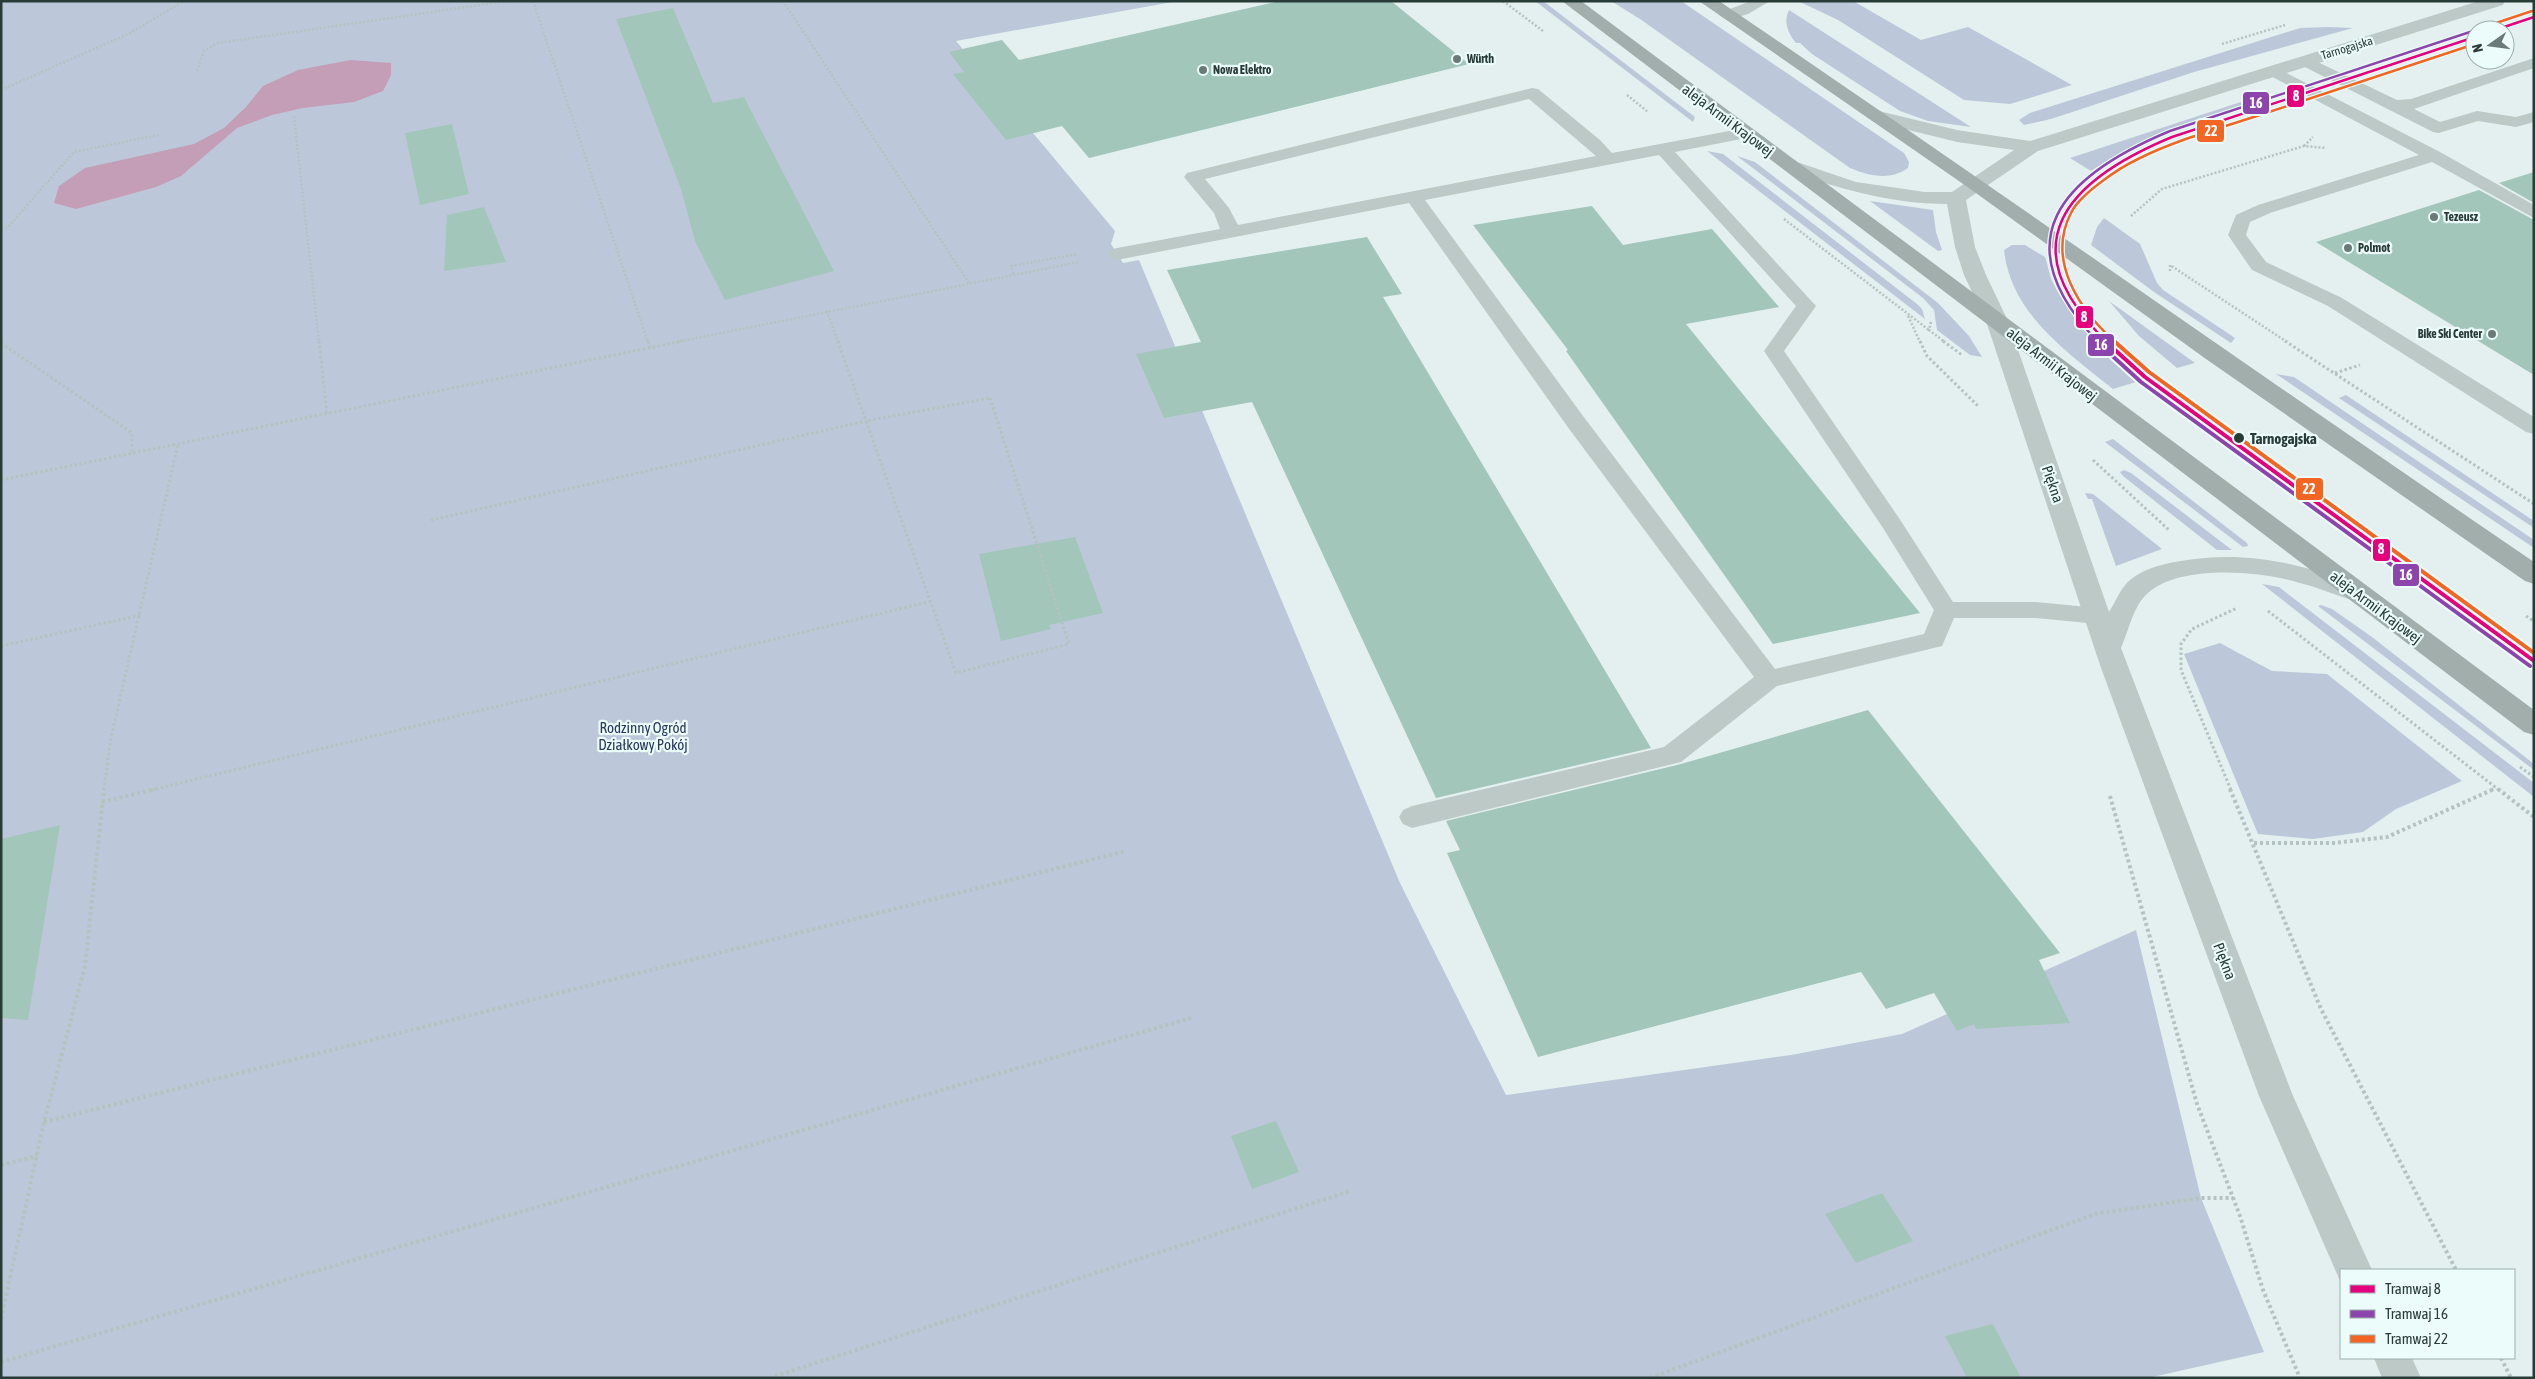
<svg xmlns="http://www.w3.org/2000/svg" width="2535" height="1379" font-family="'Asap Condensed',sans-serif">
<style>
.green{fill:#bcc8d9}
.water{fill:#c49db6}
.building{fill:#a3c6ba}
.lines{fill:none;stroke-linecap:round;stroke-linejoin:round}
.path-far2{stroke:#b4c2c0;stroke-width:2.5;stroke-dasharray:2 2;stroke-linecap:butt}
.path-far1{stroke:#b4c2c0;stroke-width:3;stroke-dasharray:2.5 2.5;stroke-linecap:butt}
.path{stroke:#b4c2c0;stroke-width:4;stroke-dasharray:3 3;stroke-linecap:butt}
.service{fill:#bcc9c7;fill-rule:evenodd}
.minor{fill:#bcc9c7;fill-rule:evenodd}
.tertiary{fill:#bcc9c7;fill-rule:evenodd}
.primary{fill:#a1aeab;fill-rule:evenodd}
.tram-1-far1-casing{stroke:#ebfcfa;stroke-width:5}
.tram-1-casing{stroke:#ebfcfa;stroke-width:8}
.tram-2-far1-casing{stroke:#ebfcfa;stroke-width:5}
.tram-2-casing{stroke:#ebfcfa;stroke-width:8}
.tram-3-far1-casing{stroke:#ebfcfa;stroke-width:5}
.tram-3-casing{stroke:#ebfcfa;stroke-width:8}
.tram-1-far1{stroke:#e5007d;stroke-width:2.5}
.tram-1{stroke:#e5007d;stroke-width:4}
.tram-2-far1{stroke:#8e44ad;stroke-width:2.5}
.tram-2{stroke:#8e44ad;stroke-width:4}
.tram-3-far1{stroke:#f26522;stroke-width:2.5}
.tram-3{stroke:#f26522;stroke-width:4}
.poi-dot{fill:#6a7a77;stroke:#ebfcfa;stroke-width:2}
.stop-dot{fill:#293b36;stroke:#ebfcfa;stroke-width:2}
.labels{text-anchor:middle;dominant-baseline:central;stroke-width:4.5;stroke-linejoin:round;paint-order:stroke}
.far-street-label{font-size:12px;fill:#293b36;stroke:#ebfcfa}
.far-poi-label{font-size:12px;font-weight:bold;fill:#293b36;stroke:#ebfcfa;text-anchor:start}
.street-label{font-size:15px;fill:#293b36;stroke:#ebfcfa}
.stop-label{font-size:15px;font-weight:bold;fill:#293b36;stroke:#ebfcfa;text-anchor:start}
.park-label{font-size:15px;fill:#29375d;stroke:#ebfcfa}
.line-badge{stroke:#ebfcfa;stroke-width:2}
.badge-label{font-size:14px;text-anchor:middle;font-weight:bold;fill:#fff}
</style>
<rect width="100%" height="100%" fill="#e3f0ef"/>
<g class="green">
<path d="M1,1H1178L956,41L1115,231L1111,244L1123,263L1139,260L1400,883L1506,1095L1791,1055L1902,1034L2136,930L2201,1198L2264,1352L2148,1378H1Z"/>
<path d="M1535,1H1543L1695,117L1693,122Z"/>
<path d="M1611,1H1681L1904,153L1909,162L1908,168C1889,181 1870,176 1850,168L1640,19Z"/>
<path d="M1798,1H1853L1921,40L1968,27L2072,85L2010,104L1964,100L1838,20Z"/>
<path d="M1789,10L1971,127L1928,121L1900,111L1812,54L1800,43H1796C1788,34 1783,21 1789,10Z"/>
<path d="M2329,27L2353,28L2194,72L2051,119L2024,125L2019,120L2030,113L2300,28Z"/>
<path d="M2259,96L2266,100C2206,119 2145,135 2091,171L2070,158Z"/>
<path d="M1707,151L1723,154L1917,304L1922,309L1925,319Z"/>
<path d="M1737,156L1755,162L1938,303L1969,336L1982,357L1970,355L1937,330L1934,310L1923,298Z"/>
<path d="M1870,201L1933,210L1936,232L1942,250L1938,251Z"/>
<path d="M2104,218L2140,244L2157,283L2163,290L2235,338L2231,343L2154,292L2091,245L2097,227Z"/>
<path d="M2012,245H2025L2045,257C2048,265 2049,275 2053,283C2073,323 2110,352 2143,380L2113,389C2067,352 2011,314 2004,250Z"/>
<path d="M2109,301L2195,363L2177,368L2139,336Z"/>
<path d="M2276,374L2294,377L2534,540V548Z"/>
<path d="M2346,395L2534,521V528L2339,398Z"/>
<path d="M2113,439L2247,543L2248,546L2243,547L2105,442Z"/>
<path d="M2124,470L2131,473L2232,550H2217L2123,476L2120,472Z"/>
<path d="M2085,493L2093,494L2162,549L2116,566L2092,499H2088Z"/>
<path d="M2262,584L2279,587L2534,783V797Z"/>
<path d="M2321,605L2332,609L2372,637L2534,764V770L2318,606Z"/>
<path d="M2220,643L2272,671L2327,674L2462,781L2396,809L2363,832L2313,839L2258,834L2184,654Z"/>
</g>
<path class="water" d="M351,60L391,63V75L383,91L354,102L303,108L272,115L237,128L181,176L156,187L76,209L54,203L59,186L85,168L194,144L224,128L246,107L263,86L298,70Z"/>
<g class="building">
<path d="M1280,1H1391L1469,64L1089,158L1062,126L1006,140L953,74L964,72L949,52L1002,40L1019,60Z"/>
<path d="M673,8L713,103L744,97L834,271L725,300L695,241L681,189L616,19Z"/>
<path d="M452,124L469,194L420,205L405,133Z"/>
<path d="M2534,172V203L2499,183Z"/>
<path d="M2479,190L2534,220V375L2316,242Z"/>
<path d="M1592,206L1623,245L1712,229L1779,307L1686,324L1920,613L1773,644L1566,351L1568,350L1473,225Z"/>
<path d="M484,207L506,262L444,271L447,215Z"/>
<path d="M1367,237L1402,294L1383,297L1651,748L1436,798L1252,402L1164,418L1136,354L1201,342L1167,270Z"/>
<path d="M1075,537L1103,613L1049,625L1051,629L1001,641L979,554Z"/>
<path d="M1868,710L2060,953L2039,960L2070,1023L1976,1029L1974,1024L1957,1031L1934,993L1886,1009L1861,972L1538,1057L1447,853L1460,850L1446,821L1681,764Z"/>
<path d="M60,825L28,1020L1,1018V839Z"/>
<path d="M1276,1121L1299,1172L1252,1189L1231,1136Z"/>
<path d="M1882,1193L1913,1241L1856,1263L1825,1214Z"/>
<path d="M1993,1324L2021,1378H1967L1945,1336Z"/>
</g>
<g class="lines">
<g class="path-far2">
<path d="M533,1L648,342"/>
<path d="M783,1L969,283"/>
<path d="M1503,1L1543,31"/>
<path d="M2222,44L2285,25"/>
<path d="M197,71L204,51L218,43L508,1"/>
<path d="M1,90L128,34L184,1"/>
<path d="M1627,95L1648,112"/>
<path d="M294,116L319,342"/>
<path d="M2304,146L2313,137"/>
<path d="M2131,216L2162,189L2304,146L2326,148"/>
<path d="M1784,219L1929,330"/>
<path d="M1,229L8,227L74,152L158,135"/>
<path d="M2170,271V265L2287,342"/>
<path d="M1013,274L1011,266L1078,254"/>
<path d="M827,311L838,342"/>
<path d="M1908,316L1920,342"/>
<path d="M1931,322L1929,330L1945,342"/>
<path d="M676,342L1079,262"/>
</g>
<g class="path-far1">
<path d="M319,341L327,414"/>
<path d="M648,341L650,347"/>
<path d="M838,341L866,421"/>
<path d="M1920,341L1927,356L1979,407"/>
<path d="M1943,341L1962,355"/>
<path d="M2285,341L2534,504"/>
<path d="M1,343L132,433V454"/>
<path d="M2335,373L2360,365"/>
<path d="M990,398L1069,644L956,673L866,421Z"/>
<path d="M2093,460L2169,530"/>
<path d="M1,480L683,341"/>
<path d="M431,520L866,421"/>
<path d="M2268,611L2499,790"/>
<path d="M2526,616L2534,621"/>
<path d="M1,646L141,615"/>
<path d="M2520,767L2534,777"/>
<path d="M104,790L111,738L178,444"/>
<path d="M151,790L928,602"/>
<path d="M2231,790L2181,670V644L2192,629L2237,608"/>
<path d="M2491,790L2496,788"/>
</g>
<g class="path">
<path d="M2230,789L2321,1009L2456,1270"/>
<path d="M2498,789L2534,817"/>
<path d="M2110,796L2197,1104L2240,1216L2263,1290L2300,1378"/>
<path d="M102,802L156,789"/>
<path d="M2254,843H2334L2387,837L2494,789"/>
<path d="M44,1122L1126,851"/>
<path d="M1,1165L37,1156"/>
<path d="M1,1319L44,1122L85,966L104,789"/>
<path d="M2501,1358L2511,1378"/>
<path d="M1,1362L1191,1018"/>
<path d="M769,1378L1350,1191"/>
<path d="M1650,1378L2095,1214L2201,1198H2233"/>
</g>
<g class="service">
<path d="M1751,1H1770L1748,14L1727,20L1719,15L1722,12Z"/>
<path d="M2305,56L2397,100L2411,99L2534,58V68L2414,109L2440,122L2477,111L2516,117L2534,112V122L2516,127L2478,121L2439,133L2433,132L2299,64L2297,61L2299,58Z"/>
<path d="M2273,66L2440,152L2534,205V218L2432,162L2270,213L2250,222L2246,235L2266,262L2342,298L2534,417V434L2526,432L2328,306L2252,270L2228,235L2236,215L2258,205L2419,155L2267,74L2265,71L2267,68Z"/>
<path d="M1532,88L1538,89L1600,140L1612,153L1745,128L1751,129L1754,133L1751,137L1675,152L1816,306L1784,351L1899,518L1953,602H2036L2098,608L2106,610L2110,616L2106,622L2098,624L2036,618H1954L1942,646L1777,686L1681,762L1412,828L1403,824L1399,817L1403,810L1412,806L1664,747L1754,677L1567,426L1409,203L1117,260L1110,258L1108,254L1110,250L1117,248L1220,229L1214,213L1184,177L1187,173ZM1529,99L1596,156L1238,225L1229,208L1205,179ZM1659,155L1796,306L1764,351L1883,528L1934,610L1924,634L1775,669L1583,416L1425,200Z"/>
</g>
<g class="minor">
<path d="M1997,314L2005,316L2008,321L2109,612C2115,603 2121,587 2130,580C2146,567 2167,563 2187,560C2253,550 2306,566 2367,587L2371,593L2367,599L2358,602C2338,596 2320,588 2300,583C2261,571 2181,564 2148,593C2133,606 2129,630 2121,648L2293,1096L2372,1270H2341V1283L2259,1096L2144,785L2100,665L1986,321L1989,316Z"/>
<path d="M2374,1358H2412L2421,1378H2382Z"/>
</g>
<path class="tertiary" d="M2479,1H2505L2503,5L2038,151L1966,200L1975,247L1986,275L2008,321L2005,326L1997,328L1989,326L1986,321L1964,275L1955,247L1947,204C1890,204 1838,188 1784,170L1781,166L1784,162L1791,160L1856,182L1925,192H1952L2014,150L1957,142L1872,121L1870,117L1872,113L1879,111L1957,130L2030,141Z"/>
<g class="primary">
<path d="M1562,1H1581L2534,710V735L2524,732Z"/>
<path d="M1699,1H1719C1992,186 2261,376 2534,562V584L2525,581L2206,359L1969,188Z"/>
</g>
<g class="tram-1-far1-casing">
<g id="tram-1-far1">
<path d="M2495,30L2534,17"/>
<path d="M2107,342C2007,245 2066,181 2172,137L2475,37"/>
</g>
</g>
<g class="tram-1-casing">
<path id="tram-1" d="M2105,341L2145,377L2534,661"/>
</g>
<g class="tram-2-far1-casing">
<path id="tram-2-far1" d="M2098,342C2001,240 2062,176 2170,131L2473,31"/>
</g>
<g class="tram-2-casing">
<path id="tram-2" d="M2096,341L2141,382L2530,666"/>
</g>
<g class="tram-3-far1-casing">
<g id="tram-3-far1">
<path d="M2493,24L2532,11"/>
<path d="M2115,342C2080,310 2046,261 2071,213C2080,194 2119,168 2138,159C2178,139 2224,127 2266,113C2336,90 2405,67 2475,44"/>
</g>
</g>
<g class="tram-3-casing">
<path id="tram-3" d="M2114,341L2149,372L2534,653"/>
</g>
<use href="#tram-1-far1" class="tram-1-far1"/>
<use href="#tram-1" class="tram-1"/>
<use href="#tram-2-far1" class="tram-2-far1"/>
<use href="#tram-2" class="tram-2"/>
<use href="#tram-3-far1" class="tram-3-far1"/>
<use href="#tram-3" class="tram-3"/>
</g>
<g class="poi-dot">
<circle cx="1457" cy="59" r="5"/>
<circle cx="1203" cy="70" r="5"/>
<circle cx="2434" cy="217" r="5"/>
<circle cx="2348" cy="248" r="5"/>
<circle cx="2492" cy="334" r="5"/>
</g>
<circle class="stop-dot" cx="2239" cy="438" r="6"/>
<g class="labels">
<g class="far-street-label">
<text transform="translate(2347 48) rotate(-17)">Tarnogajska</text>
</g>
<g class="far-poi-label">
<text x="1467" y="59">Würth</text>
<text x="1213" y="70">Nowa Elektro</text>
<text x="2444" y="217">Tezeusz</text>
<text x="2358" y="248">Polmot</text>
<text x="2482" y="334" text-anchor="end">Bike Ski Center</text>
</g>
<g class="street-label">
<text transform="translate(1728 120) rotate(37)">aleja Armii Krajowej</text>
<text transform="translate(2052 364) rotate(38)">aleja Armii Krajowej</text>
<text transform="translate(2053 484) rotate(71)">Piękna</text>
<text transform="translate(2376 607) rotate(37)">aleja Armii Krajowej</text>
<text transform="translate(2225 961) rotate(69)">Piękna</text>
</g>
<g class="stop-label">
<text x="2250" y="438">Tarnogajska</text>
</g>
<g class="park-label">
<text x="643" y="727">Rodzinny Ogród<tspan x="643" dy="17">Działkowy Pokój</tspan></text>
</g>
</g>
<g class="line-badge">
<rect x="2286" y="84" width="19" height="24" rx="5" fill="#e5007d"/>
<rect x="2242" y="91" width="28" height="24" rx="5" fill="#8e44ad"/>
<rect x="2196" y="119" width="29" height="24" rx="5" fill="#f26522"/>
<rect x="2075" y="305" width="19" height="24" rx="5" fill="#e5007d"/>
<rect x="2087" y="333" width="28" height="24" rx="5" fill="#8e44ad"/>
<rect x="2295" y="477" width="29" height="24" rx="5" fill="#f26522"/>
<rect x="2372" y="538" width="19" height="24" rx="5" fill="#e5007d"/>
<rect x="2392" y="563" width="28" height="24" rx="5" fill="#8e44ad"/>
</g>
<g class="badge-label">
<text x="2296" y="101">8</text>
<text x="2256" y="108">16</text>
<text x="2211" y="136">22</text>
<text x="2084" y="322">8</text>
<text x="2101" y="350">16</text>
<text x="2309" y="494">22</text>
<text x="2381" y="554">8</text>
<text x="2406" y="580">16</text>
</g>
<rect width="2535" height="1379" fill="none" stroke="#293b36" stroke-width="5"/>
<rect x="2340" y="1269" width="175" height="90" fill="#ebfcfa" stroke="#9dafac"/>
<rect x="2350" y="1285" width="25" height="8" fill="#e5007d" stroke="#9dafac"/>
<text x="2385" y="1294" font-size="15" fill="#293b36">Tramwaj 8</text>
<rect x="2350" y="1310" width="25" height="8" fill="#8e44ad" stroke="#9dafac"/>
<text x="2385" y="1319" font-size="15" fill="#293b36">Tramwaj 16</text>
<rect x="2350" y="1335" width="25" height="8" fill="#f26522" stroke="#9dafac"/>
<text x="2385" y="1344" font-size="15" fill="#293b36">Tramwaj 22</text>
<g transform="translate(2490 45) rotate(256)"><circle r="24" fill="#ebfcfa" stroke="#9dafac"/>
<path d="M0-4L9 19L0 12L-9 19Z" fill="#6a7a77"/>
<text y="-8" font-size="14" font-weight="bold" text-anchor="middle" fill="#293b36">N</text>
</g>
</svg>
